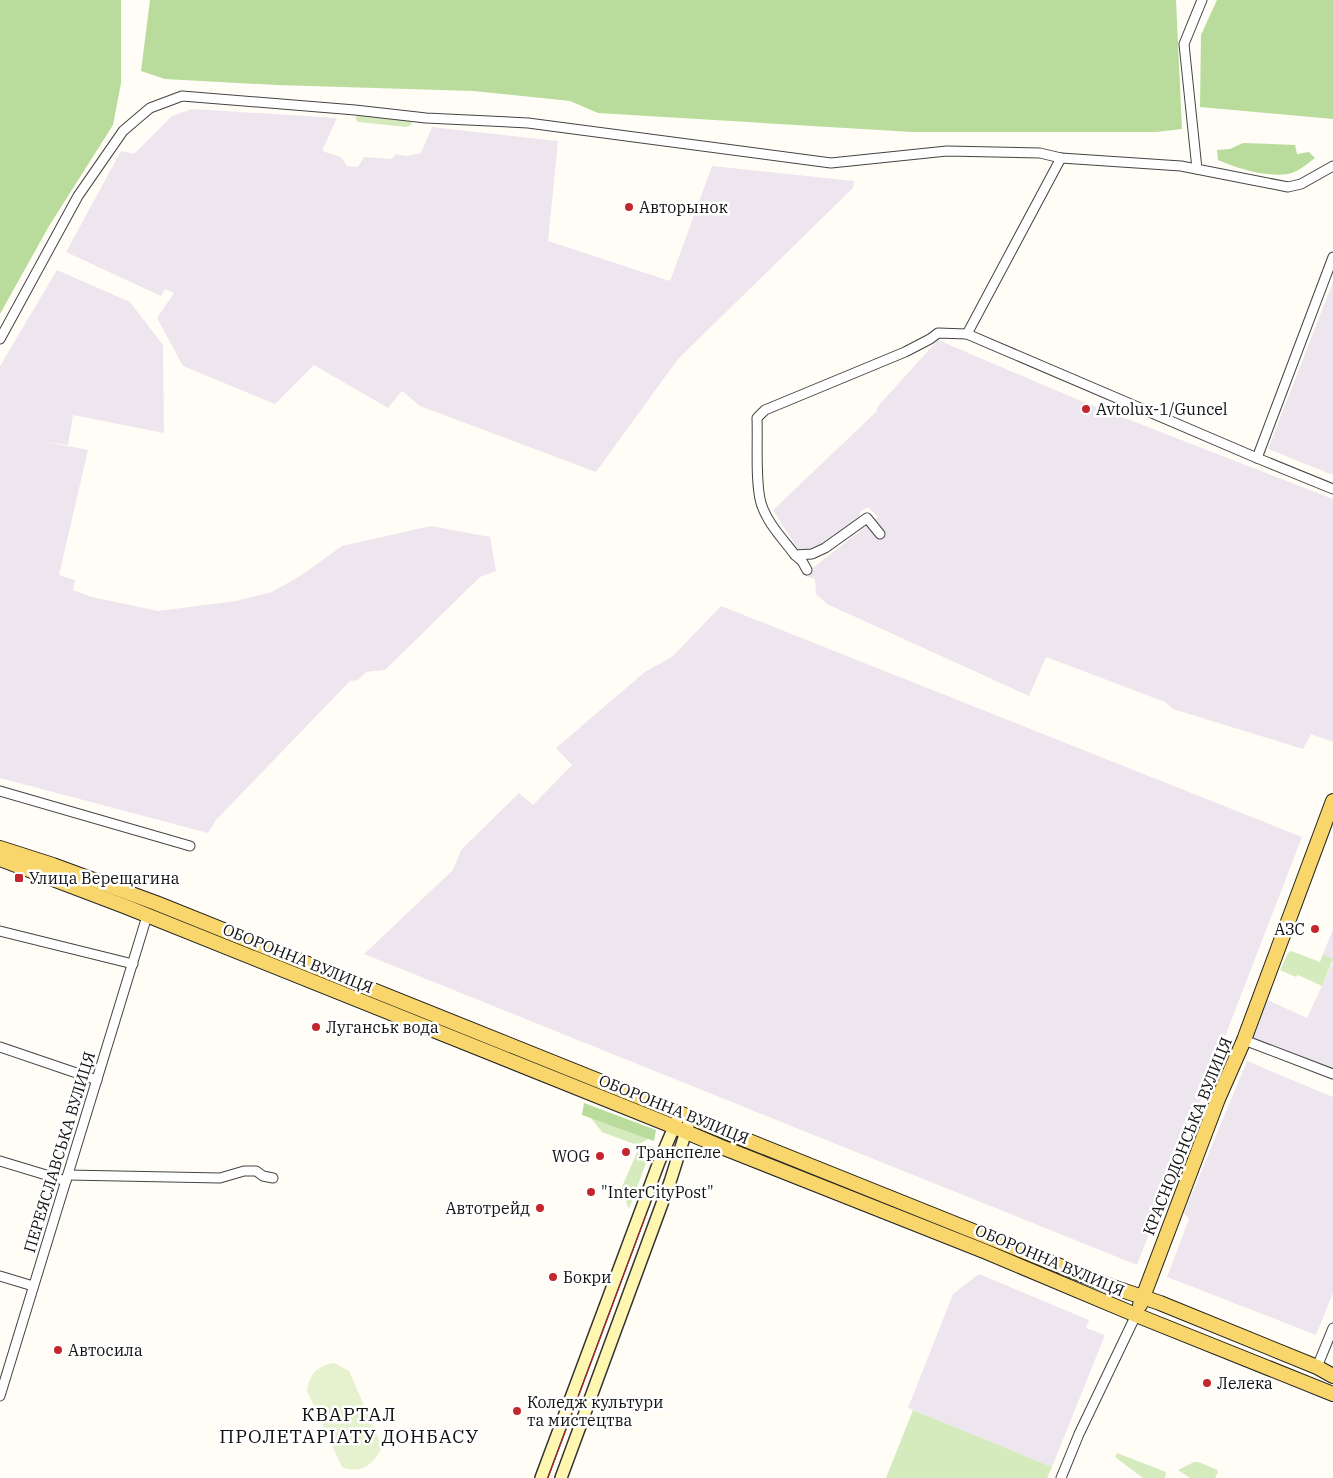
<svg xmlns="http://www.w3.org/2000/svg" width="1333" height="1478" font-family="'IBM Plex Serif',serif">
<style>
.industrial{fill:#eee6ef}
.green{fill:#d5ebbd}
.forest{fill:#b9dc9c}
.pitch{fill:#e6f2cf}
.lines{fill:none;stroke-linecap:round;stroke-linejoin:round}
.street-casing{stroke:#444;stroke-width:11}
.secondary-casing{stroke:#333;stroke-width:14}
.primary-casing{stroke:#222;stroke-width:16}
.street{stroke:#fff;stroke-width:9}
.secondary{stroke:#fff6b0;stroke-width:11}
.primary{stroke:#f9d66b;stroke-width:14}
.tram{stroke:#c4262e;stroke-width:1}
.poi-dot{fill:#c4262e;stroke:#fff;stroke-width:2}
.labels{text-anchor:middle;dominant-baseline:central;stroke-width:5;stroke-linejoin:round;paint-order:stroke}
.poi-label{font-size:16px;fill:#111;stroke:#fff;text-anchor:start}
.street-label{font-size:16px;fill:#111;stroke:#fff}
.quarter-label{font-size:19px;letter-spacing:1px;fill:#111;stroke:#fff}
</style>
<rect width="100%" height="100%" fill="#fffdf5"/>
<g class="industrial">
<path d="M192,109L337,118L322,151L341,157L347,166L358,167L364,157L391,159L396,154L406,156L421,153L432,127L558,141L548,241L670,281L712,166L854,181L853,188L678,359L596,472L420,406L402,391L388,408L314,365L275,404L183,366L157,318L174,293L165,289L161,296L66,252L121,151L134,154L172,116Z"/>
<path d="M57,270L130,302L163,345L164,433L73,415L68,445L46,442L88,450L59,575L75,580L73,590L92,597L158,611L236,601L272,592L300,576L342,546L431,526L490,537L496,571L480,577L385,670L366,672L358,680L350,681L216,820L208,833L0,778V366Z"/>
<path d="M1333,282V475L1268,449Z"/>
<path d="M938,340L1081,401L1333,499V742L1311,734L1303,749L1173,709L1165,702L1046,657L1029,696L827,604L816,594L815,579L805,576L803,572L814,567L878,517L868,507L860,512L859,517L822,546L799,551L773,510L876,412L878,406Z"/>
<path d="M721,606L1302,837L1137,1265L364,954L453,870L461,850L519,793L533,805L572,765L556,748L646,671L672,657Z"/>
<path d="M1333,929V1070L1252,1040L1268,1000L1307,1018L1333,962L1323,954Z"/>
<path d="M1247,1061L1333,1097V1293L1316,1335L1167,1277L1189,1219L1184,1213Z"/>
<path d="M979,1274L1089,1320L1086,1328L1105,1335L1052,1467L908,1408L953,1294Z"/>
</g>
<g class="green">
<path d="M358,116L409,121L412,123L410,126L406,127L358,122L355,118Z"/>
<path d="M1291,951L1320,962L1323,954L1333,959L1322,986L1298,975L1296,977L1280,970L1288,953Z"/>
<path d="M591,1118L648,1138L647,1140L637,1145L602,1132Z"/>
<path d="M649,1145L652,1147L629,1209L621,1189L638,1150Z"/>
<path d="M913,1410L1052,1467L1047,1478H886Z"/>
<path d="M1117,1453L1166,1472L1165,1478H1143L1115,1457Z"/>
<path d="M1194,1462H1199L1217,1470L1218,1472L1215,1478H1190L1178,1470Z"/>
</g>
<g class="forest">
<path d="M0,0H121V83L113,125L49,226L0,314Z"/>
<path d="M150,0H1176L1182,129L1156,132H912L598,113L570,101L473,91L277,85L165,79L141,71Z"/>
<path d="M1217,0H1333V119L1200,107L1201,35Z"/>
<path d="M1243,143L1295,145L1297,154L1309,152L1315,158C1307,164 1298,172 1288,174C1266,177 1238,169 1218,160L1217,150L1230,149Z"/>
<path d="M584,1103L656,1130L654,1141L582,1115Z"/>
</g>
<path class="pitch" d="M334,1363L349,1371L382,1447C374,1464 361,1475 342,1467L307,1391C309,1374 317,1366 334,1363Z"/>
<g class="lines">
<g class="street-casing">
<g id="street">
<path d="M1197,169L1184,44L1202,0"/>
<path d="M967,334L1061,158"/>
<path d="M0,339L78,196L123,131L150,108L182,96L355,110L426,118L528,123L831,163L947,151L1040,153L1061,158L1181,166L1288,187L1301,184L1333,166"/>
<path d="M1257,458L1333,257"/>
<path d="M880,534L867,518L825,548L812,554L795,555C783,539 767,523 761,503C755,482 758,442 757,418L765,410L905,352L930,339L938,333L967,334L1257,458L1333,489"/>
<path d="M795,555L802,561L807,570"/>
<path d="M0,791L190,846"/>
<path d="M0,931L133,964"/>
<path d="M1244,1040L1333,1074"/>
<path d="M0,1047L97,1080"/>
<path d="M0,1161L66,1181"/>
<path d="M68,1175L220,1178L244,1171H256L263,1176L273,1178"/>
<path d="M0,1276L33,1286"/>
<path d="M1317,1367L1333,1328"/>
<path d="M0,1396L147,916"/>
<path d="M1061,1478L1079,1434L1136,1315"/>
</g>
</g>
<g class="secondary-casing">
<g id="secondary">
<path d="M541,1478L659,1162L677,1120"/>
<path d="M561,1478L670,1182L688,1125"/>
</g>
</g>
<g class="primary-casing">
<g id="primary">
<path d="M0,848L53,865L156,903L1110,1286L1160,1303L1317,1367L1333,1376"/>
<path d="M0,859L124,906L665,1123L719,1146L984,1251L1136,1315L1333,1394"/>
<path d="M1140,1305L1218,1099L1244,1040L1333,801"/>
</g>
</g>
<use href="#street" class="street"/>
<use href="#secondary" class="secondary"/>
<use href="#primary" class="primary"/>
<path class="tram" d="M548,1478L646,1215"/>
</g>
<g class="poi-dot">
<circle cx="629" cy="207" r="5"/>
<circle cx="1086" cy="409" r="5"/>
<rect x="14" y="873" width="10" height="10" rx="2.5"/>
<circle cx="1315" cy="929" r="5"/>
<circle cx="316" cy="1027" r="5"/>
<circle cx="626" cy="1152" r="5"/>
<circle cx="600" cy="1156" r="5"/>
<circle cx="591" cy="1192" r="5"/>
<circle cx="540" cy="1208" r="5"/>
<circle cx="553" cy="1277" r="5"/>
<circle cx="58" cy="1350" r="5"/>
<circle cx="1207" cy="1383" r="5"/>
<circle cx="517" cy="1411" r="5"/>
</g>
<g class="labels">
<g class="poi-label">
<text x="639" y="207">Авторынок</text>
<text x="1096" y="409">Avtolux-1/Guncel</text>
<text x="29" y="878">Улица Верещагина</text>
<text x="1305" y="929" text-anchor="end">АЗС</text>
<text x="326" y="1027">Луганськ вода</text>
<text x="636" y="1152">Транспеле</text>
<text x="590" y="1156" text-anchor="end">WOG</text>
<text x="601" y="1192">"InterCityPost"</text>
<text x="530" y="1208" text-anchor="end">Автотрейд</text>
<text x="563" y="1277">Бокри</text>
<text x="68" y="1350">Автосила</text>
<text x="1217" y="1383">Лелека</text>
<text x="527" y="1402">Коледж культури<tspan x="527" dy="18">та мистецтва</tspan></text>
</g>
<g class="street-label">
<text transform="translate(298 958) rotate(22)">ОБОРОННА ВУЛИЦЯ</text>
<text transform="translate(674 1109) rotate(22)">ОБОРОННА ВУЛИЦЯ</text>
<text transform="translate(1187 1136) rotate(-68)">КРАСНОДОНСЬКА ВУЛИЦЯ</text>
<text transform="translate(59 1152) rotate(-73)">ПЕРЕЯСЛАВСЬКА ВУЛИЦЯ</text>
<text transform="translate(1050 1260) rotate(23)">ОБОРОННА ВУЛИЦЯ</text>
</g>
<g class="quarter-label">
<text x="349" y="1414">КВАРТАЛ<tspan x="349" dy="22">ПРОЛЕТАРІАТУ ДОНБАСУ</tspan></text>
</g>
</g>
</svg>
